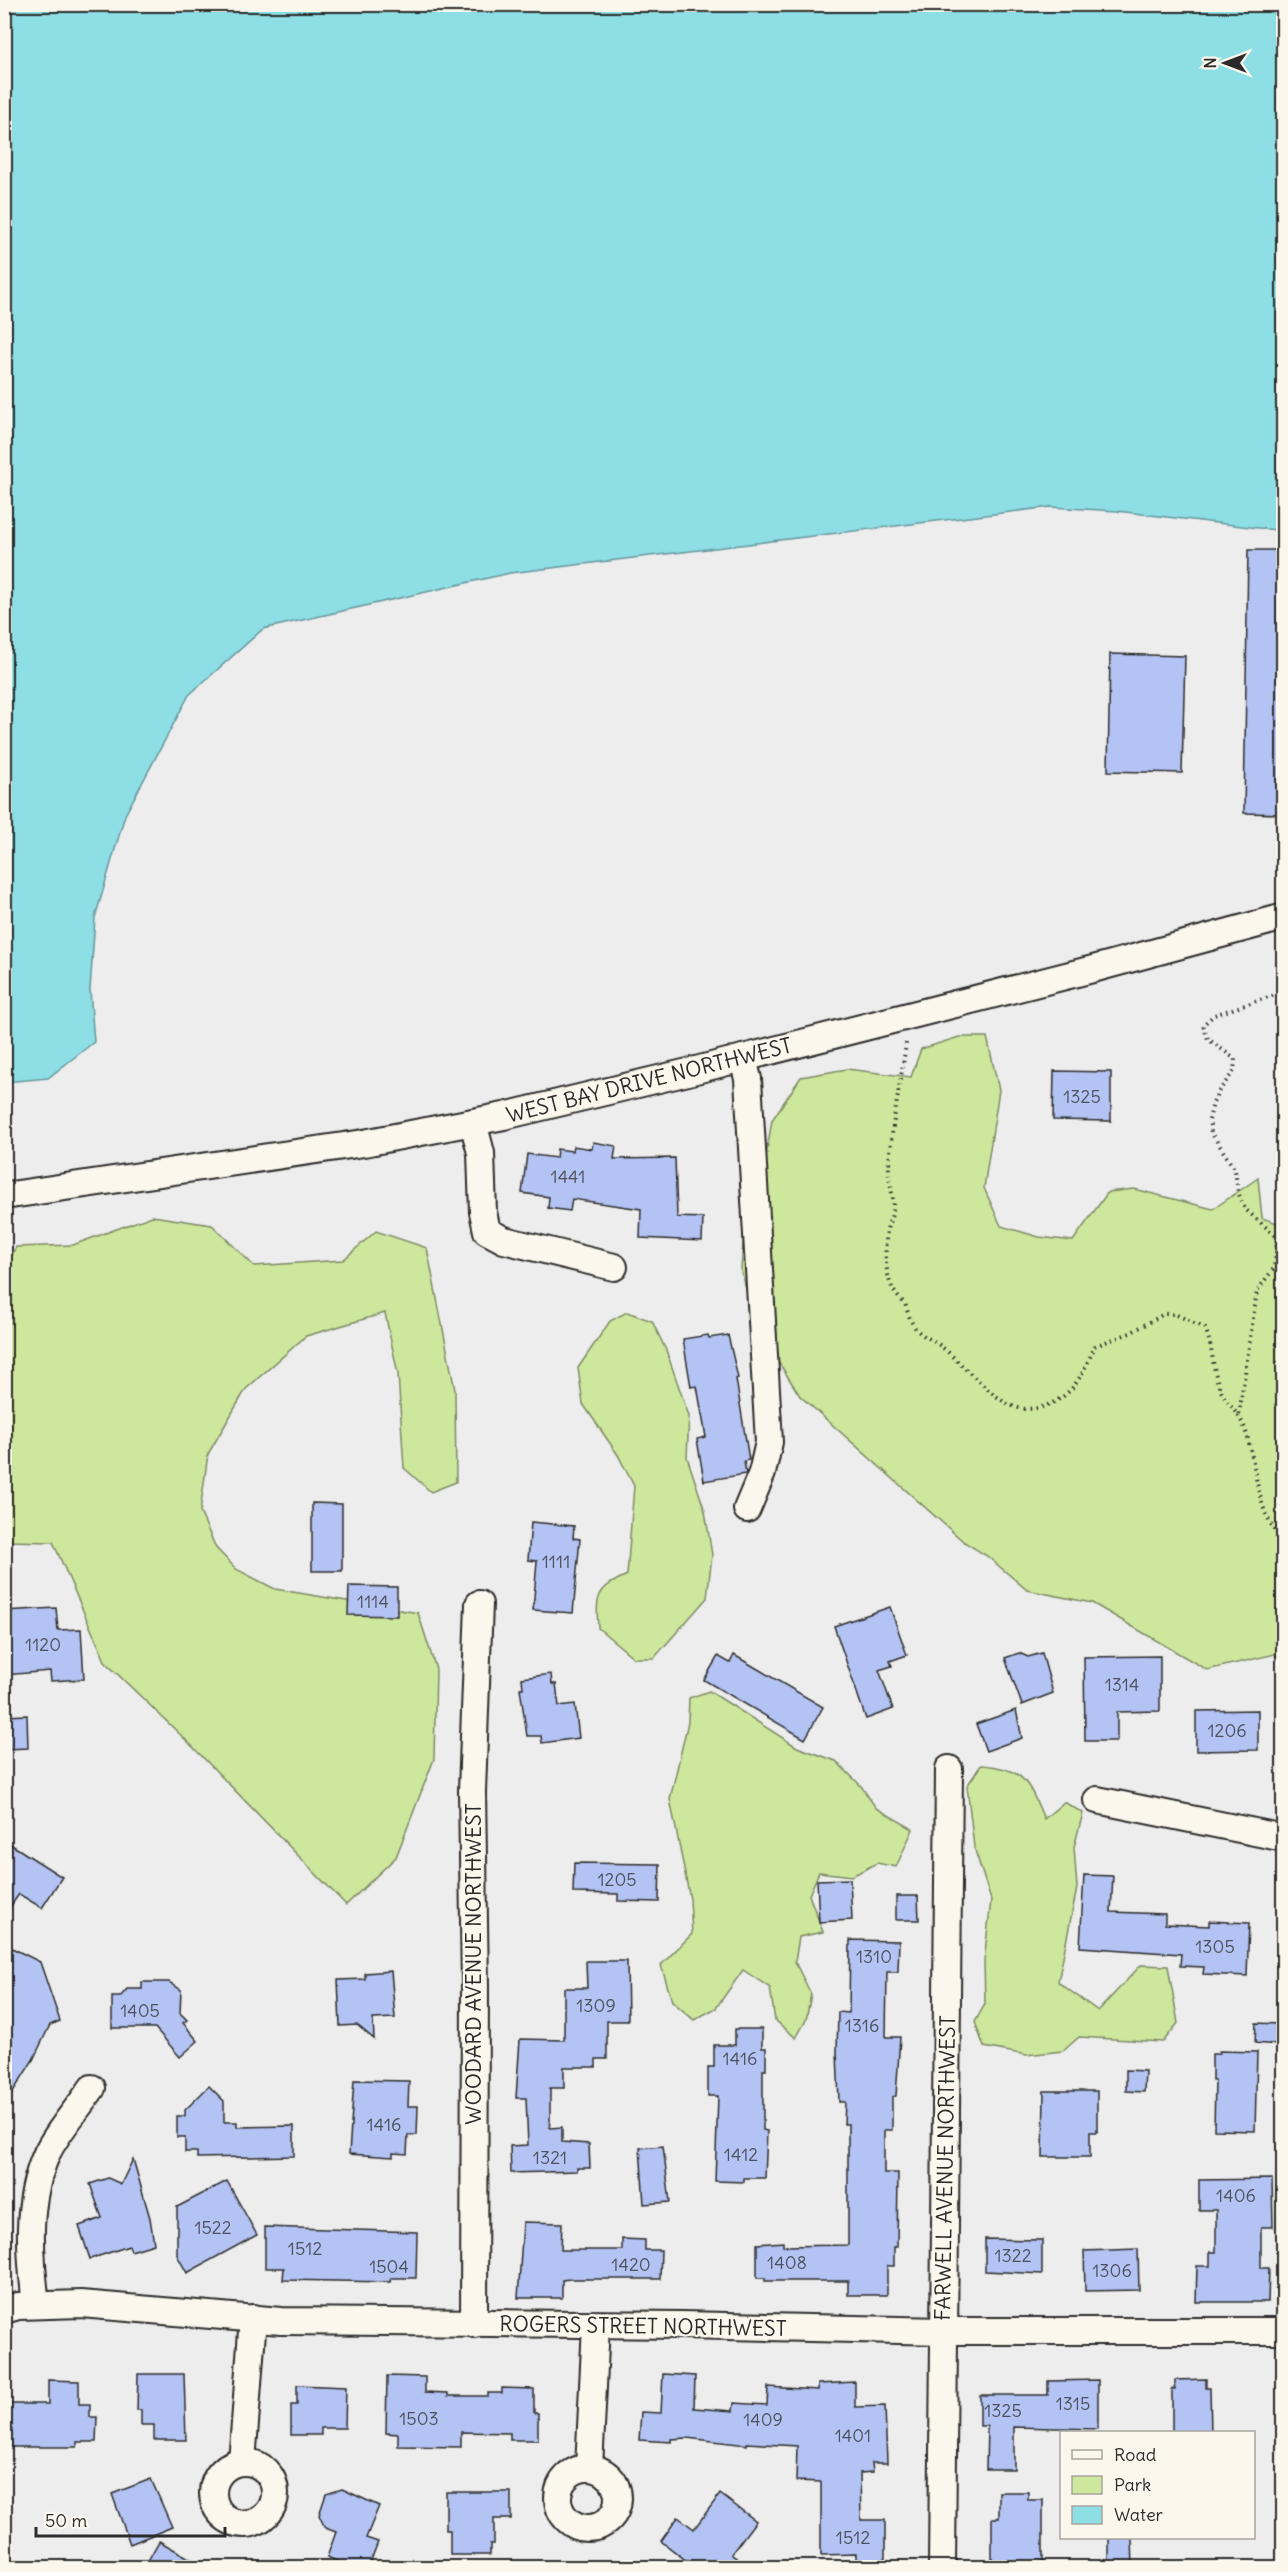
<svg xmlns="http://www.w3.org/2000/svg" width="1288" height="2572" font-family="Delius,sans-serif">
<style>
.green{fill:#cde79d;stroke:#7c8964;stroke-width:1.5}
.water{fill:#8ddee5;stroke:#66969b;stroke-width:1.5}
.building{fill:#b3c3f3;stroke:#2b2b2b;stroke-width:1.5}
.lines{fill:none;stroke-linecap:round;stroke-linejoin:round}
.minor-casing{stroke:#2b2b2b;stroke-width:30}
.path{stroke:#2b2b2b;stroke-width:4;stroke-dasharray:1.5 4.5;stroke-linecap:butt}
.minor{stroke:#fbf7ec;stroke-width:26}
.labels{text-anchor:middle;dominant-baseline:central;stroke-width:4.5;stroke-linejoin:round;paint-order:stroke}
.number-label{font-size:18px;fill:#4d515d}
.street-label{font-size:21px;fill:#2b2b2b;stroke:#fbf7ec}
</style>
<rect width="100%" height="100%" fill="#ededed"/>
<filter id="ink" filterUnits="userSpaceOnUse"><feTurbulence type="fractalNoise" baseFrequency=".0167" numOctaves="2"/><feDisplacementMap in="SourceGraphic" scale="12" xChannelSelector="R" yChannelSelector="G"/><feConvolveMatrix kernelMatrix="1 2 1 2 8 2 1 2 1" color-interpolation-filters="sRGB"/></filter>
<g filter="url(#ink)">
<g class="green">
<path d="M959,1037H987L999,1090L984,1188L1001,1226L1039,1237L1073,1241L1108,1192L1134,1189L1213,1209L1258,1178L1262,1218L1283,1225V1667L1275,1654L1207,1670L1092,1603L1027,1590L987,1556L964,1542L800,1396L781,1366L759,1340L741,1270L746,1203L762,1181L772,1120L801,1077L847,1069L911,1077L921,1049Z"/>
<path d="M152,1216L212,1225L254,1266L343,1260L376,1231L427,1248L455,1390L456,1482L431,1492L404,1468L398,1374L385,1313L306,1336L246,1389L208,1454L200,1512L216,1548L236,1569L275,1589L418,1613L436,1669L434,1759L396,1857L346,1905L188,1742L106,1663L53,1542L5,1541L4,1271L16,1247L73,1245Z"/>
<path d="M627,1312L652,1321L666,1350L689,1416L687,1457L705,1511L712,1555L707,1598L654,1658H634L598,1628C596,1596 596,1589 627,1575L634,1486L618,1455L583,1404L578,1368L610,1321Z"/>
<path d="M709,1691L797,1747L836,1761L861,1786L876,1808L913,1829L896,1867L877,1863L852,1876L819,1872L809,1895L823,1932L799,1937L795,1962L811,1994L806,2020L796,2038L775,2020L770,1988L743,1970L716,2008L694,2020L672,2001L661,1965L692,1934L690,1899L670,1799L688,1722L689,1698Z"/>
<path d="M981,1765C1025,1768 1028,1782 1044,1819L1064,1802L1083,1813L1074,1847L1077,1888L1058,1982L1098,2011L1141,1965L1168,1966L1178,2023L1163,2042L1079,2037L1063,2051L1026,2055L984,2047L975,2022L985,2004L984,1961L991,1900L974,1847L967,1786Z"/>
</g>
<path class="water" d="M5,4L1283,5V531L1117,511L1051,507L510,573L263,629L189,695L125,815L95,918L90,990L94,1042L48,1078L5,1082Z"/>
<g class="building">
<path d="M1248,550H1284V814L1244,813Z"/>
<path d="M1110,654L1185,656L1182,773L1108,771Z"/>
<path d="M1054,1071L1111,1072V1121L1053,1120Z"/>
<path d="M593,1142L616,1146L614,1159L675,1158L677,1217L703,1218L702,1241L640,1238L641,1209L572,1199L570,1211L548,1208L549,1197L522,1193L527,1154L556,1158L557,1149L572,1151L573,1146L592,1149Z"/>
<path d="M708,1335L709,1338L728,1335L738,1378L736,1379L749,1460L744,1461L746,1474L704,1481L697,1439L706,1437L697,1386L691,1387L683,1339Z"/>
<path d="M312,1503L342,1504V1571H312Z"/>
<path d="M531,1522L574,1526L573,1538L580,1539L573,1613L533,1610L537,1561L528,1560Z"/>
<path d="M349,1586L397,1587V1616L348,1615Z"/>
<path d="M890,1607L907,1655L890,1661L892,1666L879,1670L893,1709L866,1719L834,1626Z"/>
<path d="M56,1608L58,1630L81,1629L84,1679L51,1681L50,1671L4,1675V1611Z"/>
<path d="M1019,1653L1028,1657L1042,1653L1053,1693L1022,1705L1005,1658Z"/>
<path d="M734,1655L823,1707L805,1739L704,1680L718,1656L730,1663Z"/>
<path d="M1160,1656V1711L1117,1712V1741H1085L1084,1657Z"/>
<path d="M551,1674L552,1684H556L559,1706L575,1704L579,1738L542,1743L541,1736H527L520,1688H523L522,1678Z"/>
<path d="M1016,1710L1022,1738L986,1751L976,1724Z"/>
<path d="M1258,1710V1750L1196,1751V1711Z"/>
<path d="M27,1715L28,1748L7,1749L6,1716Z"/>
<path d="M4,1840L62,1877L42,1908L19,1894L4,1916Z"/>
<path d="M574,1863L660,1864L659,1902L618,1901V1894L573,1893Z"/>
<path d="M1084,1875L1113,1876L1111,1912L1165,1914V1924L1209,1926V1921L1249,1923L1247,1976L1203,1974L1204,1967L1180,1966L1181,1954L1080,1947Z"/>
<path d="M850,1879L852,1920L819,1922L817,1880Z"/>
<path d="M896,1896H918L919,1920H896Z"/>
<path d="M850,1940L899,1941L898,1972H887L886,2037H900L896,2096L892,2097V2130H884V2173H898L897,2247H894V2266H887V2295H848V2281H765V2278H757V2244L783,2242V2246L848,2245V2124H844L845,2102H839L837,2052L838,2012L849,2013Z"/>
<path d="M4,1944L40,1962L60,2021L50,2025L33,2060L4,2106Z"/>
<path d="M586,1961H627L628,2021H607V2059H596V2067H564V2088H550V2128L562,2127V2142L589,2144L590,2168H577V2171L511,2173L510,2146L528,2145L526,2098H516L520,2039L564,2040V1988H587Z"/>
<path d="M391,1971L395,2018L373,2019L374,2039L357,2025L340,2026L338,1980L365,1979V1973Z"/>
<path d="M142,1982H169L181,1990L180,2013L187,2020L183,2023L198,2041L180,2057L155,2028H112V1997H120L127,1989H142Z"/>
<path d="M1256,2023L1278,2024L1277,2045L1255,2043Z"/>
<path d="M735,2029H762V2048H766V2070H763V2130L767,2131L765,2178H744V2182L715,2181L718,2096H708V2067H714V2045H735Z"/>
<path d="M1219,2051L1257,2052L1255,2131L1214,2130L1215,2080H1212V2054H1219Z"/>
<path d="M1126,2070L1145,2071L1144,2092L1126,2091Z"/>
<path d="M354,2080L409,2081L408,2106H418L417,2135H408L407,2154L393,2153V2157L349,2154Z"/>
<path d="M209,2086L224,2101V2122H237V2127L294,2126V2156L197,2158V2152H185V2137H177V2116H185V2110Z"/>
<path d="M1044,2091H1097V2132H1090V2157H1043Z"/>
<path d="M663,2146L670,2202L644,2204L640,2148Z"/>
<path d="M133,2159L150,2218L154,2244L131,2251L129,2246L90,2259L79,2226L102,2218L90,2184L108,2178L121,2184Z"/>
<path d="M1272,2179L1273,2227H1261V2268H1269L1268,2302H1196L1197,2266H1210V2252H1216V2210H1199V2180Z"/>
<path d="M227,2181L257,2235L187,2273L177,2255V2207Z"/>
<path d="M523,2222L562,2223L561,2250H622V2239L645,2240V2250H661L660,2279H570L562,2280V2298H518Z"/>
<path d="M265,2227L417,2232L416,2278H391L390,2282L283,2280L284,2268H265Z"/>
<path d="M985,2239L1042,2240V2274L985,2271Z"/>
<path d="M1138,2249L1139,2290L1085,2291L1084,2251Z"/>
<path d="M138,2374H184L186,2440H154V2425H141V2410H137Z"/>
<path d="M663,2374L695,2376L694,2408L733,2411L734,2403L767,2405L768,2387L818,2390V2384L855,2382V2407L885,2406L887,2463H872L873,2472L860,2473L861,2520H885V2562H856V2554L821,2555V2482L796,2481L797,2446L747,2443V2445L687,2438L671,2439V2442L639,2440L641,2412L661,2413Z"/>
<path d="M387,2376L425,2377V2392L448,2393V2396H488V2393H502V2388L534,2389V2413H538V2440H510V2433L461,2432V2447L398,2446V2434L386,2433Z"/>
<path d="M1206,2379V2388H1210L1211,2433H1172V2389H1175V2380Z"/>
<path d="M48,2380L79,2381V2404H90V2417H97L96,2442H77V2447H4V2404H48Z"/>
<path d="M1098,2380V2429L1014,2427V2469H986L987,2426H980V2395H1048V2381Z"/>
<path d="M297,2385L346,2387L345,2428H321V2435H291V2405H297Z"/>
<path d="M151,2479L172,2527L130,2544L112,2494Z"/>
<path d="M342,2489L379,2506L366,2538L378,2542L368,2568H354L327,2557L336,2532L325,2528L319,2515L326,2494Z"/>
<path d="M446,2492H511V2519H494V2544H490V2555H450V2530H446Z"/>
<path d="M999,2492H1028V2500H1043V2568H992V2518H999Z"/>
<path d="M720,2494L756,2521L731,2554L749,2568H696L661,2541L678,2517L694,2529Z"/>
<path d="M1109,2538H1132L1133,2568H1109Z"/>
<path d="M159,2541L207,2568H144Z"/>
</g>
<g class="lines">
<g class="minor-casing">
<g id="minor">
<path d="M743,1058L748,1079L769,1442L762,1473L747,1509"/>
<path d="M473,1122L481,1153L483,1212L487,1231L504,1240L614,1267"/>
<path d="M4,1196L364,1143L504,1116L688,1072L1093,969L1284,917"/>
<path d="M1097,1800L1284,1838"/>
<path d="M36,2305C30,2254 25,2202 47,2153C58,2130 78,2109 92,2088"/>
<path d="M4,2310L18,2306L81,2304L281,2321L682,2325L944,2331H1284"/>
<path d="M474,2324L475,1987L472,1791L479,1604"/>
<path d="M242,2462L253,2318"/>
<circle cx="244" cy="2493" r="31"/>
<path d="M589,2468L596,2325"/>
<circle cx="588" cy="2498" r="30"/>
<path d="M942,2568L949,1769"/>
</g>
</g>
<g class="path">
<path d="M906,1043C901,1084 891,1125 889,1166C888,1181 894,1195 893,1208C893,1215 888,1223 887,1230C884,1253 884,1289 905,1303C915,1341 923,1330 948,1352C966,1369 983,1387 1003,1401C1026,1418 1061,1405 1076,1383C1084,1372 1089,1359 1095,1346L1130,1333L1164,1314H1175L1205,1328C1213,1347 1212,1367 1219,1386C1225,1403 1239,1412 1245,1429C1258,1467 1254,1511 1284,1541"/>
<path d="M1239,1414L1257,1291L1274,1268L1277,1245L1276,1236L1245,1209L1238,1192L1235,1170L1211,1132L1209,1120L1213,1103L1219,1091L1234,1071L1235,1059L1208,1039L1203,1025L1214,1015L1284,992"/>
</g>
<use href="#minor" class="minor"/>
</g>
</g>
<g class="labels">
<g class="number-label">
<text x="1082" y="1096">1325</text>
<text x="568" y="1176">1441</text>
<text x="556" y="1561">1111</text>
<text x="373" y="1601">1114</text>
<text x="43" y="1644">1120</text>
<text x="1122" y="1684">1314</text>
<text x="1227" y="1730">1206</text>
<text x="617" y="1879">1205</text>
<text x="1215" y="1946">1305</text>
<text x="874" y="1956">1310</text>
<text x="596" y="2005">1309</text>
<text x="140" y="2010">1405</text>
<text x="862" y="2025">1316</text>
<text x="740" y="2058">1416</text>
<text x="384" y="2124">1416</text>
<text x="741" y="2154">1412</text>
<text x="550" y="2157">1321</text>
<text x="1236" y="2195">1406</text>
<text x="213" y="2227">1522</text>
<text x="305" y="2248">1512</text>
<text x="1013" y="2255">1322</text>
<text x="787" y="2262">1408</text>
<text x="631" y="2264">1420</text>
<text x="389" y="2266">1504</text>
<text x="1112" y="2270">1306</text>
<text x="1073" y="2403">1315</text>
<text x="1003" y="2410">1325</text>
<text x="419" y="2418">1503</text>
<text x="763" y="2419">1409</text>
<text x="853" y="2435">1401</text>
<text x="853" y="2537">1512</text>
</g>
<g class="street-label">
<text transform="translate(649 1080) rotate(-14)">WEST BAY DRIVE NORTHWEST</text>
<text transform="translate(473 1964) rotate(-90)">WOODARD AVENUE NORTHWEST</text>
<text transform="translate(945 2168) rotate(-89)">FARWELL AVENUE NORTHWEST</text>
<text transform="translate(643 2326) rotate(1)">ROGERS STREET NORTHWEST</text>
</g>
</g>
<rect width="1288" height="2572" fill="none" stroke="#fbf7ec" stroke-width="24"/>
<rect x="12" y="12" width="1264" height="2548" fill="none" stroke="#2b2b2b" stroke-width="2" filter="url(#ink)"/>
<rect x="1060" y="2431" width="195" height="108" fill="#fbf7ec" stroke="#a8a59f" stroke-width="1.5"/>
<rect x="1072" y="2450" width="30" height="9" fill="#fbf7ec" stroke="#a8a59f" stroke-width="1.5"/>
<text x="1114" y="2461" font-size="18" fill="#2b2b2b">Road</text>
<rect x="1072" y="2476" width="30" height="18" fill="#cde79d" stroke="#a8a59f" stroke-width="1.5"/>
<text x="1114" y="2491" font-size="18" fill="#2b2b2b">Park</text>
<rect x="1072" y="2506" width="30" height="18" fill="#8ddee5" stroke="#a8a59f" stroke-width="1.5"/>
<text x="1114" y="2521" font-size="18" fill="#2b2b2b">Water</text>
<g transform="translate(1225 63) rotate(270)" stroke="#fbf7ec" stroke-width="4.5" paint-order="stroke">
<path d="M0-4.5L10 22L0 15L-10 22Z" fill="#2b2b2b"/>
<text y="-9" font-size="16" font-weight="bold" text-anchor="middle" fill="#2b2b2b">N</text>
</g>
<path d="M36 2527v9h189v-9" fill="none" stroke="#2b2b2b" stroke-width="3"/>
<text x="45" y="2527" font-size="18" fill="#2b2b2b" stroke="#fbf7ec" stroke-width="4.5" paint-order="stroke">50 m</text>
</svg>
